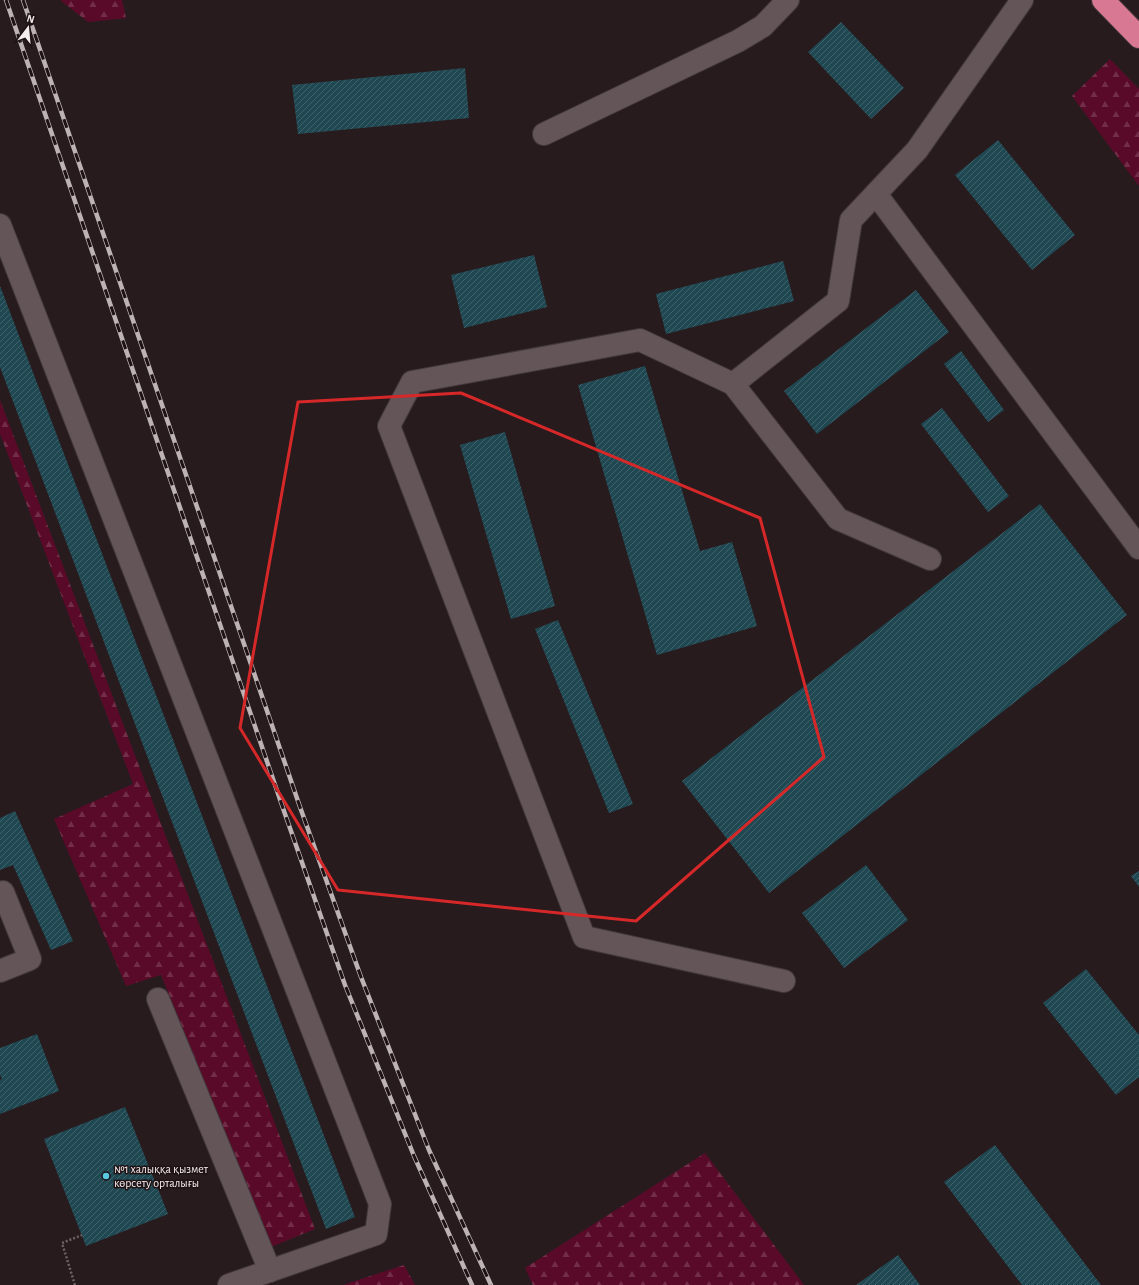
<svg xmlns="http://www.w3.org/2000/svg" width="1139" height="1285" font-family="'Alegreya Sans',sans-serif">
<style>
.forest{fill:url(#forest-firs)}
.building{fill:url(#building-hatch)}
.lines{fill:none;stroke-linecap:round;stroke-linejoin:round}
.minor-casing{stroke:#42393b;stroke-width:24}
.highway-casing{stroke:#42393b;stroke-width:24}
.path{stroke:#6d6264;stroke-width:2.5;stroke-dasharray:2 2;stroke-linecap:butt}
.minor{stroke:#645558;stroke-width:22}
.highway{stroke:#d97892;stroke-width:22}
.rail-casing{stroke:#bdb3b5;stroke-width:4.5}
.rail{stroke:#1e1215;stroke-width:3;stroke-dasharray:9;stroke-linecap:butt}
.marked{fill:none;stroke:#d62828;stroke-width:3;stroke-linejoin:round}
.poi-dot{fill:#58c9e3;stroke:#1e1215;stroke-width:1.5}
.labels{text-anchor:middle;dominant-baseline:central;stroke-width:3;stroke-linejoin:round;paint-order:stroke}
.poi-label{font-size:12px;fill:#f5ecee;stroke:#1e1215;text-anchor:start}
</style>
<defs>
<pattern id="forest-firs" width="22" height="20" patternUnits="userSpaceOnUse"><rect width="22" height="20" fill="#5a0a29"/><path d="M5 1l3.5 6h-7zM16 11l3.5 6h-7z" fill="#722e48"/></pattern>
<pattern id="building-hatch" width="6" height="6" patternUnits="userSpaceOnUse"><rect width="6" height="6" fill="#1f4852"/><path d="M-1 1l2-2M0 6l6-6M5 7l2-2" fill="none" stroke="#40636b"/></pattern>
</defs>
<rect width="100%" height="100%" fill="#281b1e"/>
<g class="forest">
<path d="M60,0H122L126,18L88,22Z"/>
<path d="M1110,59L1139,89V186L1072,96Z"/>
<path d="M0,400L315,1229L271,1247L161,975L126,986L54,819L133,784L0,434Z"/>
<path d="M705,1153L804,1285H533L525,1268Z"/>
<path d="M404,1265L415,1285H343Z"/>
</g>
<g class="building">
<path d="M841,22L904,88L871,119L808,52Z"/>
<path d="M465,68L469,118L298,134L292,85Z"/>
<path d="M998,140L1075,235L1032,270L955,175Z"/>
<path d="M534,255L547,307L464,328L451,275Z"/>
<path d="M783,261L794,301L666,334L656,294Z"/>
<path d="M0,286L355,1217L326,1229L0,367Z"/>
<path d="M916,290L949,332L817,434L784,391Z"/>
<path d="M961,351L1004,410L988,422L944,364Z"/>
<path d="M645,366L700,551L732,542L757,626L657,655L578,385Z"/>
<path d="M942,408L1009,496L988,512L921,424Z"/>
<path d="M505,432L555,606L511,619L460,445Z"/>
<path d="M1040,504L1127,615L769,893L682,781Z"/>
<path d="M558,620L633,804L609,813L535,629Z"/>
<path d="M15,811L73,941L51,950L13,865L0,870V818Z"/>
<path d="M866,865L908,920L844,968L802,913Z"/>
<path d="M1139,871V887L1131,876Z"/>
<path d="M1086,969L1139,1035V1077L1116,1095L1043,1003Z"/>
<path d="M37,1034L59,1091L0,1114V1080L2,1079L0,1075V1048Z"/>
<path d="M125,1107L168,1214L86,1246L44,1139Z"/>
<path d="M995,1145L1101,1285H1022L944,1182Z"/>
<path d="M898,1255L920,1285H856Z"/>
</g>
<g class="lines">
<g class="minor-casing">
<g id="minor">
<path d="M544,134L738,41L763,26L788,0"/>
<path d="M876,194L1139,548"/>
<path d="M0,225L380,1204L376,1234L229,1285"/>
<path d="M733,384L640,340L412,382L389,426L584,937L784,981"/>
<path d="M930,559L838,519L733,384L838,301L851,220L917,150L1022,0"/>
<path d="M0,971L30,959L3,892"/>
<path d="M158,999L270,1271"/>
</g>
</g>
<g class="highway-casing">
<path id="highway" d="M1103,0L1139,37"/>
</g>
<path class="path" d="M75,1285L62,1243L82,1235"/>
<use href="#minor" class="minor"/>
<use href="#highway" class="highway"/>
<g class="rail-casing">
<g id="rail">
<path d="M6,0L285,814L345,985L414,1156L472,1285"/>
<path d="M23,0L300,807L361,977L429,1150L491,1285"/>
</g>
</g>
<use href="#rail" class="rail"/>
</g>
<path class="marked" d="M461,393L760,518L824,757L636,921L338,890L240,728L298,402Z"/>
<circle class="poi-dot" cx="106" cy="1176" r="4"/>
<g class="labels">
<g class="poi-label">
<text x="114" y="1169">№1 халыққа қызмет<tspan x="114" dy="14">көрсету орталығы</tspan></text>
</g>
</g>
<g transform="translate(28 28) rotate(16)" stroke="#1e1215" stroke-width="3" paint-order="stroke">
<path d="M0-3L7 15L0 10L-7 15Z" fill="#f5ecee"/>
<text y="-6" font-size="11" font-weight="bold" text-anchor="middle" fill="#f5ecee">N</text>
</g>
</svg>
